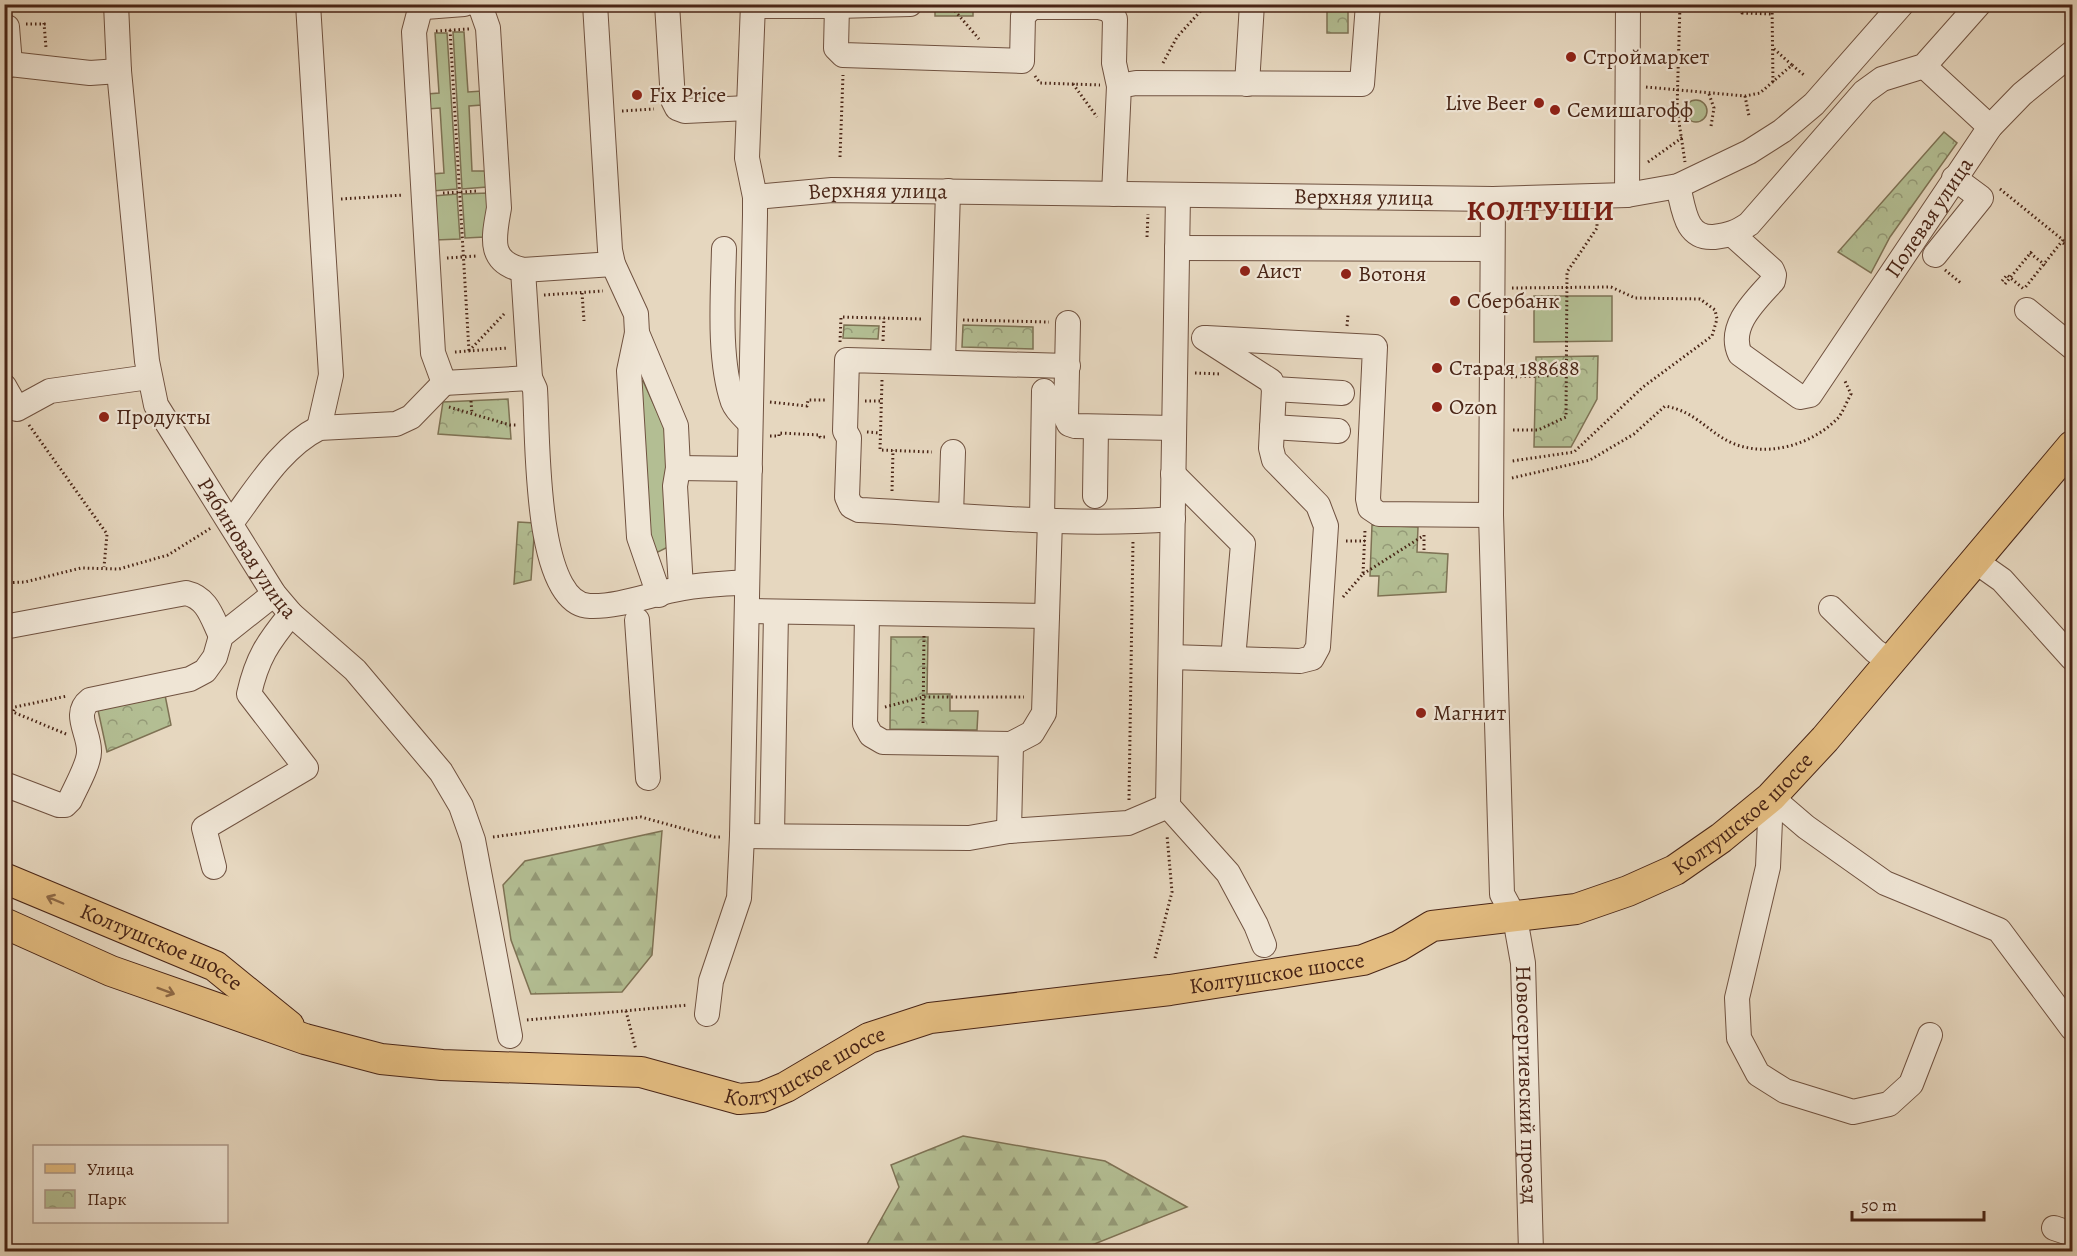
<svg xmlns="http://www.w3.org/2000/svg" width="2077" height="1256" font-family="Alegreya,serif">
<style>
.grass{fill:#b3be93;stroke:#7e7254;stroke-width:1.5}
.forest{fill:url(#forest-firs);stroke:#7e7254;stroke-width:1.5}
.park{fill:url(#park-crowns);stroke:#7e7254;stroke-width:1.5}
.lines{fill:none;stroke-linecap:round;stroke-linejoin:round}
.minor-casing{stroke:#705240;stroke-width:26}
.major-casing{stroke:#492516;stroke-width:32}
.path{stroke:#492516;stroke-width:3;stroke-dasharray:1.5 3;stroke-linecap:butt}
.minor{stroke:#efe5d5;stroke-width:24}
.major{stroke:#e3bc80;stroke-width:30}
.oneway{stroke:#8e6946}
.poi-dot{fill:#8f2418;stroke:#efe5d5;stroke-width:2}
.labels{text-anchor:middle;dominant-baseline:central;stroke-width:4.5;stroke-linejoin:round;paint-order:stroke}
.poi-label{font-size:22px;fill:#492516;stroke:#efe5d5;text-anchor:start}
.street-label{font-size:22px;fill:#492516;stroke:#efe5d5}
.district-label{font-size:28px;font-weight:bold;letter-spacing:1.5px;fill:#7a1f14;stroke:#efe5d5}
</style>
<defs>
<pattern id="forest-firs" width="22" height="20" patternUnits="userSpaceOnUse" patternTransform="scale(1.5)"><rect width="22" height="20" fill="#b3be93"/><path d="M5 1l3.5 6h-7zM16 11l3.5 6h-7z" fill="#949a77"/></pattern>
<pattern id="park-crowns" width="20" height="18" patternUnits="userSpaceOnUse" patternTransform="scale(1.5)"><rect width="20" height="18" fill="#b3be93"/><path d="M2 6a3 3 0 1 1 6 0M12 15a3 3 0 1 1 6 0" fill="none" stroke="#949a77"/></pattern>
</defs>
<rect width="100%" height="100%" fill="#e6d7bf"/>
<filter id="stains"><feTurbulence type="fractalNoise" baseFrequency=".00333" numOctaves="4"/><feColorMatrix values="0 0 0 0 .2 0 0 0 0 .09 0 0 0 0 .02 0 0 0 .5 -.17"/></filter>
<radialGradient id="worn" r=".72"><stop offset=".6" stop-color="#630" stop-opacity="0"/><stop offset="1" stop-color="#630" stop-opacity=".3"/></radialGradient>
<g class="grass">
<path d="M453,32H464L468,92L482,91V105L469,106L472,171H486L487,187L462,189Z"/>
<path d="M435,33H447L457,189L432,191L431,174L444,173L440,108L427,109V94L439,93Z"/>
<circle cx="1696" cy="111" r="11"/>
<path d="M488,193L485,237L465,238L462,194Z"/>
<path d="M457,194L460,239L435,240L433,196Z"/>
<path d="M1534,296H1612V341L1534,342Z"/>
<path d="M643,381L666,431L670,546L658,552L652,549L648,535L640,382Z"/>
</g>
<g class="forest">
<path d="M662,831L652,955L622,992L531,994L511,940L503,885L525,861Z"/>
<path d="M963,1136L1105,1161L1187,1207L1077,1251H869L865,1248L899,1187L891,1165Z"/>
</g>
<g class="park">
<rect x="935" y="5" width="38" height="11"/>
<rect x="1327" y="5" width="21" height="28"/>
<path d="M1944,132L1957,143L1890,237L1871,273L1838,252Z"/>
<path d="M844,325L879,326L878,339L843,338Z"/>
<path d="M963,325L1033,327V349L962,347Z"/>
<path d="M1598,356L1597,399L1571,447H1534L1536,357Z"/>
<path d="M508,399L511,439L438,434L443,402Z"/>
<path d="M518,522L535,523L531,580L514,584Z"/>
<path d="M1372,525L1418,527L1417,552L1448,554L1446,592L1378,596L1379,576H1370Z"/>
<path d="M891,637H928L927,694H950V711H978L977,730L890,729Z"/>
<path d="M165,695L171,725L107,752L98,710Z"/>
</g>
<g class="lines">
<g class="minor-casing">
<g id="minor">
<path id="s1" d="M116,4L119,71L147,361L156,405L274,594L291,614L355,670L441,772L461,806L473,840L510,1036"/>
<path d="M308,4L331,375L319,428"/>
<path d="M476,4L481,8L488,28L499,208C494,237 487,262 523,270L613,264"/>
<path d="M595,4L610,250L613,264L636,314L637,333L676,426L678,468L675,486L681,588"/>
<path d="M667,4L673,100L677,108L685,111L748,108"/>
<path d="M753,6H837L836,48L843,55L1022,61L1023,16L1032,7H1099L1110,10L1115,19L1114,63L1119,86"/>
<path d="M837,6L910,4"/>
<path d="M7,27L10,64"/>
<path d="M1924,66L1990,127"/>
<path d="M4,68L10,64L90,73L119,71"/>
<path d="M1247,84L1252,4"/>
<path d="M1678,186C1684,209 1685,239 1714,237C1730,235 1737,232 1749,224L1864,92L1882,79L1924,66L1979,4"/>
<path d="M1114,194L1119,86L1136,83L1362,84L1368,4"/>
<path d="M1178,195L1168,806L1228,873L1256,925L1264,945"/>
<path d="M1627,195L1628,4"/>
<path id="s2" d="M755,197L832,190L1493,199L1627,195L1678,186L1749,152L1782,131L1814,104L1902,4"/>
<path id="s3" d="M1493,199L1491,515L1502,894L1515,918L1523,963L1531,1252"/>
<path id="s4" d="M1733,235L1772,270L1774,275L1773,281C1756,300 1727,326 1740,354L1800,397L1810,395L1990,127L2022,94L2072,53"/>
<path d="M1177,248L1492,249"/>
<path d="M724,249C723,294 718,359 733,402C736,410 744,417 750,423"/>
<path d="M1935,255L1981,198L1954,178"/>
<path d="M523,270L530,378L535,389C538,430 533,605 590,606C621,607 653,593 684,588C705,584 726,584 747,582"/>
<path d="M2027,310L2072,347"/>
<path d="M1068,323L1066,418L1069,424L1075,426L1174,428"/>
<path d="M637,333L629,371L639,537L659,595"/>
<path d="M1206,338L1375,347L1368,499L1370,508L1379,514L1491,515"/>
<path d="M943,362L948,191"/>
<path d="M1068,366L847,360L845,431L849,438L847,497L851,506L859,510C963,515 1069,527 1173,519"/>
<path d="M444,383L530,378"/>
<path d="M4,386L17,409L50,391L149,377"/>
<path d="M1274,389L1342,393"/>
<path d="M1272,427L1338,431"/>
<path d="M678,468L750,469"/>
<path d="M1173,474L1243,544L1233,659"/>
<path d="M1095,496L1096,427"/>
<path d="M951,515L953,452"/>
<path d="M1042,520L1044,391"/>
<path d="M231,523C256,490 281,447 319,428L396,424L411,417L444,383L433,353L414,32L419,13L425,7L464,4"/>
<path d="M1975,561L2002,580L2072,658"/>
<path d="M1831,608L1875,651L1890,661"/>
<path d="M747,611L1047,616"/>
<path d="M867,615L865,724L871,735L883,742L1011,744L1032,733L1044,713L1050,520"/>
<path d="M637,620L648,778"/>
<path d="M4,627L186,593C208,598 212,618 221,636"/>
<path d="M1171,657L1300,661L1312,658L1318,647L1326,526L1318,505L1274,460L1271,448L1274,389L1271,381L1204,338"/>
<path d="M4,784L59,805H65L70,800C75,789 89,764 89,752C90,733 72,714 90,700L190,679L205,671L215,657L221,636L274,594"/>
<path d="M1771,797L1768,867L1737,998L1739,1038L1758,1074L1785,1091L1853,1112L1889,1104L1911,1084L1930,1035"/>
<path d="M1771,797L1806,827L1885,883L1999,930L2072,1028"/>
<path d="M1009,831L1011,744"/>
<path d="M772,835L776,612"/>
<path d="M742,836L969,838L1009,831L1128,823L1168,806"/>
<path d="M214,867L204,828L306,768L249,694C257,658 268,642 291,614"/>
<path d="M707,1014L711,981L739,898L742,836L755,215V197L747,158L753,4"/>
<path d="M2054,1228L2072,1234"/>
</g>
</g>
<g class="major-casing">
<g id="major">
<path id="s5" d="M4,878L215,966L289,1026"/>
<path id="s6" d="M4,923L111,971L305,1039L381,1059L442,1065L641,1072L739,1099L762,1097L786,1087L869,1038L930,1018L1170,990L1363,960L1399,946L1432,926L1576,909L1628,891L1675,870L1721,838L1771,797L1825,739L2072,446"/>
</g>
</g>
<g class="path">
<path d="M949,4L979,39"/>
<path d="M1680,4L1677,109L1685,162"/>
<path d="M1743,4L1742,13L1772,14"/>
<path d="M1772,4L1773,84"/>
<path d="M44,23L46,48"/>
<path d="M26,24H48"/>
<path d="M450,30L469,351"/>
<path d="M436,31L469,29"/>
<path d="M1163,63L1177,37L1207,4"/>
<path d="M1792,65L1805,76"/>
<path d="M1035,76L1040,83L1100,85"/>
<path d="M1073,84L1097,117"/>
<path d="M1646,87L1745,96L1760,93L1792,65L1772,47"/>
<path d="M1709,94L1714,108L1711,126"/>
<path d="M1745,96L1749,116"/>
<path d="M622,111L654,109"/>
<path d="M840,157L843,75"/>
<path d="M1648,162L1683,137"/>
<path d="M2000,189L2063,240L2024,289"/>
<path d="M443,193L478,191"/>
<path d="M341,199L403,195"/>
<path d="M1147,237L1148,214"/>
<path d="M2063,243L2072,250"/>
<path d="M2030,253L2045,265"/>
<path d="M447,258L476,256"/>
<path d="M1945,270L1962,284"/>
<path d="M2002,281L2007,275L2025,290"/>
<path d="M2005,284L2033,250"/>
<path d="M1512,288L1611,287L1635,298L1700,299L1715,310L1717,319L1712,336L1643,387L1574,452L1512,461"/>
<path d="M582,293L584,321"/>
<path d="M544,295L603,291"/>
<path d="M963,320L1049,322"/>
<path d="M1347,326L1348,315"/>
<path d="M883,341L884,318"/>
<path d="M840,342L841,317L923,319"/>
<path d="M469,351L505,313"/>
<path d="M455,352L508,348"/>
<path d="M1195,373L1221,374"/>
<path d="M1511,377L1567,375"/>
<path d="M882,380L880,450L932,452"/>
<path d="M471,401L472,414"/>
<path d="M865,401H881"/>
<path d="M770,402L807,406L808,400H825"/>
<path d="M449,407L510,425H518"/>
<path d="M29,425L107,534L104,567"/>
<path d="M1513,430H1538L1566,417L1567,272L1597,228V216"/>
<path d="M867,432L880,433"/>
<path d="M770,436H779V433L820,435V437H826"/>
<path d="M1512,478L1590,460L1634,434L1665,406C1697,412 1706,431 1732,443C1767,458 1812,445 1838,418C1843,412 1847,401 1851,394L1844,379"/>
<path d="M892,491L893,450"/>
<path d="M1346,541H1365"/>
<path d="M1424,550V534"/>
<path d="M1363,574L1423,536"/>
<path d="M4,583L25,582L81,568L119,569L168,555L211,528"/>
<path d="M1343,597L1363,574L1365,530"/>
<path d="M885,707L923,697H1024"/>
<path d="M923,723L924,634"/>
<path d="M66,734L13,712L15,707L67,696"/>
<path d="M1129,800L1133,540"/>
<path d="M493,837L641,817L714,837H722"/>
<path d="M1155,958L1172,892L1167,835"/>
<path d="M626,1011L636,1050"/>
<path d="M527,1020L688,1005"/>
</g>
<use href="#minor" class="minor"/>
<use href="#major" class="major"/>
</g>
<defs><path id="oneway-shaft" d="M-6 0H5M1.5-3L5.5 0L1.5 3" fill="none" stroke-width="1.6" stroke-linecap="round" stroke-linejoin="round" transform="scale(1.5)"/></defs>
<g class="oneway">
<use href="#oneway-shaft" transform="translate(55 900) rotate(-157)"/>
<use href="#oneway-shaft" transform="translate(166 991) rotate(20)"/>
</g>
<g class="poi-dot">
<circle cx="1571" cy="57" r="6"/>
<circle cx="637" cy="95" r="6"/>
<circle cx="1539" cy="103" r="6"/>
<circle cx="1555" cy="110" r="6"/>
<circle cx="1245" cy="271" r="6"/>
<circle cx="1346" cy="274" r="6"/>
<circle cx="1455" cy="301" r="6"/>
<circle cx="1437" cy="368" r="6"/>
<circle cx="1437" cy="407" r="6"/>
<circle cx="104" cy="417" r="6"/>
<circle cx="1421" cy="713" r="6"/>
</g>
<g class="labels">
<g class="poi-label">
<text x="1583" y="57">Строймаркет</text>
<text x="649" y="95">Fix Price</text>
<text x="1527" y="103" text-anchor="end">Live Beer</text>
<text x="1567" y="110">Семишагофф</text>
<text x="1257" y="271">Аист</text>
<text x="1358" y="274">Вотоня</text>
<text x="1467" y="301">Сбербанк</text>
<text x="1449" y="368">Старая 188688</text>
<text x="1449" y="407">Ozon</text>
<text x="116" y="417">Продукты</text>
<text x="1433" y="713">Магнит</text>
</g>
<g class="street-label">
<text stroke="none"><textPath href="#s2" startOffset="123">Верхняя улица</textPath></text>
<text stroke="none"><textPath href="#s2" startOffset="609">Верхняя улица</textPath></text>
<text stroke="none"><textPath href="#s4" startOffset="447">Полевая улица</textPath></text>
<text stroke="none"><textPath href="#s1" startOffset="573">Рябиновая улица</textPath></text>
<text stroke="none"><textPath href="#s6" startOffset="1827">Колтушское шоссе</textPath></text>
<text stroke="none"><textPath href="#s5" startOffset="172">Колтушское шоссе</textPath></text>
<text stroke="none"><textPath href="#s6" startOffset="1323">Колтушское шоссе</textPath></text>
<text stroke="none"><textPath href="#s6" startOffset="837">Колтушское шоссе</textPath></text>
<text stroke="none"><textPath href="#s3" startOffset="890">Новосергиевский проезд</textPath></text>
</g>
<g class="district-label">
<text x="1541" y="211">КОЛТУШИ</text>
</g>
</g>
<rect width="2077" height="1256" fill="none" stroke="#e6d7bf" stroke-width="24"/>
<rect x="6" y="6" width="2065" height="1244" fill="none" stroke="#492516" stroke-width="3"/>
<rect x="12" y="12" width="2053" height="1232" fill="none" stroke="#492516" stroke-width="1.5"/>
<rect x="33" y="1145" width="195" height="78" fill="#efe5d5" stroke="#ad9889" stroke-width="1.5"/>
<rect x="45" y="1164" width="30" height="9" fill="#e3bc80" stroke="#ad9889" stroke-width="1.5"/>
<text x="87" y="1175" font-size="18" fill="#492516">Улица</text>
<rect x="45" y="1190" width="30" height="18" fill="url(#park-crowns)" stroke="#ad9889" stroke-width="1.5"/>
<text x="87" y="1205" font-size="18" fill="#492516">Парк</text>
<path d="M1852 1211v9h132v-9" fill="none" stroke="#492516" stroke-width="3"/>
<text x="1861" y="1211" font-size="18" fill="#492516" stroke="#efe5d5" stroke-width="4.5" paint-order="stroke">50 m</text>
<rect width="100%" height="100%" filter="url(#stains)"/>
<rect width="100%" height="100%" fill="url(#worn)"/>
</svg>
